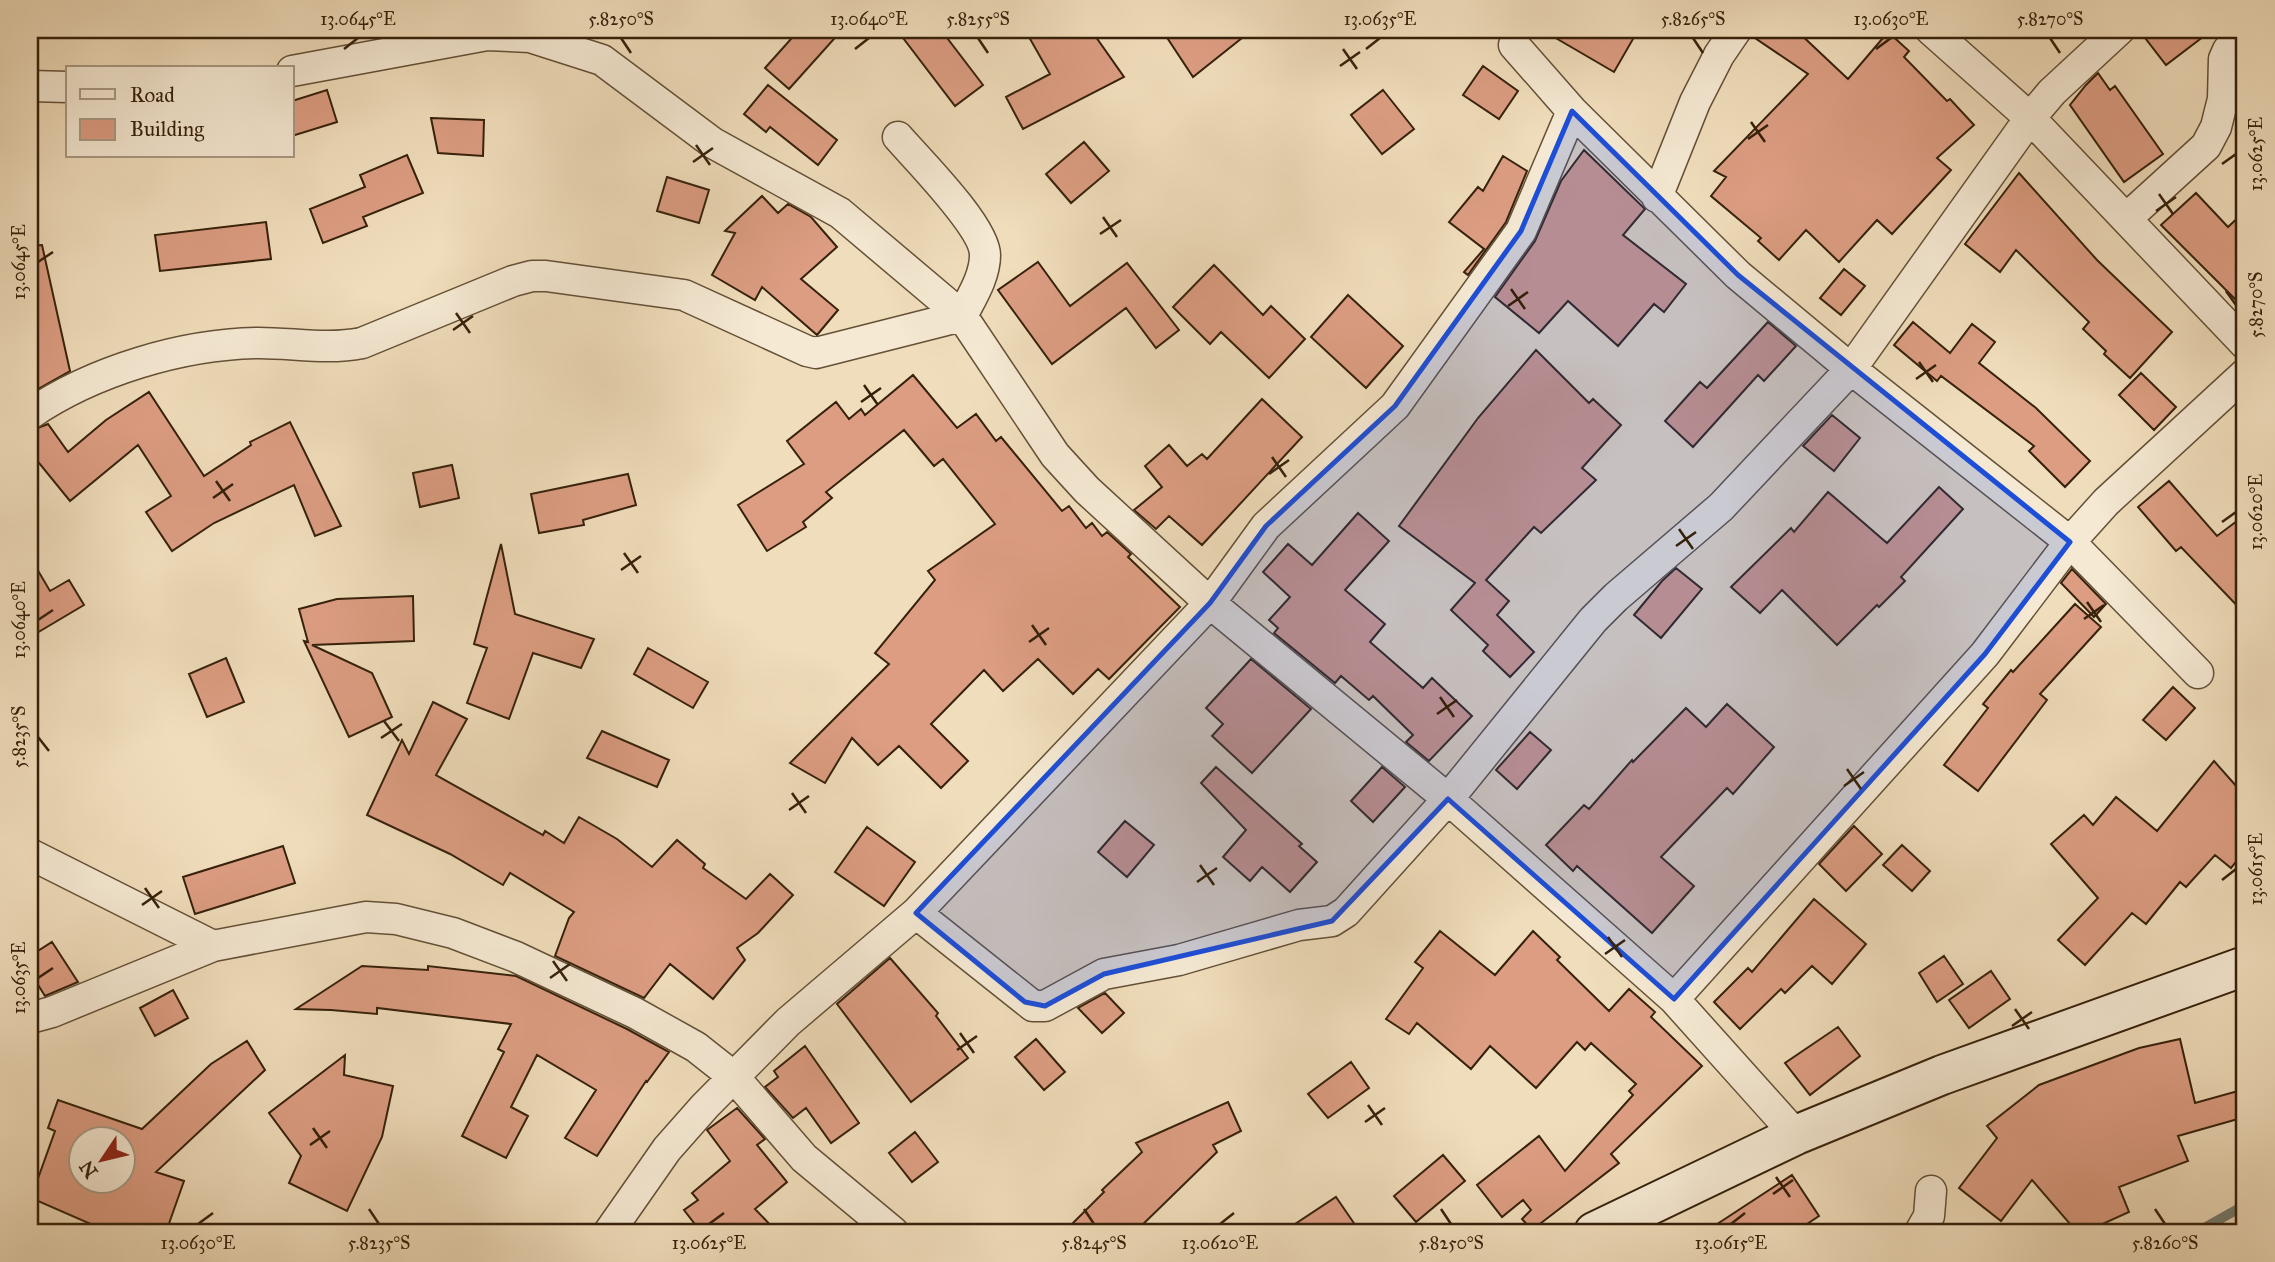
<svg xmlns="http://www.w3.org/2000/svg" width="2275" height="1262" viewBox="0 0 2275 1262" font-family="'IM FELL Great Primer',serif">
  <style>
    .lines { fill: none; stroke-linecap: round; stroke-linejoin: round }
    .stream { stroke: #737d72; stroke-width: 10 }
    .building { fill: #dc9d82; stroke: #36210b; stroke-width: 2; fill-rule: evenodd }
    .street-casing { stroke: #645037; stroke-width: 33 }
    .secondary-casing { stroke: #36210b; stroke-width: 42 }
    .street { stroke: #f5e9d3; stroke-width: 30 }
    .secondary { stroke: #f5e9d3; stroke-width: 38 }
    .marked { fill: #1d4ed8; fill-opacity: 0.2; stroke: #1d4ed8; stroke-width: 5; stroke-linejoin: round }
    .ticks { fill: none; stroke: #36210b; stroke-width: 2.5 }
    .neatline { fill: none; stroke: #36210b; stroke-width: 2.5 }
    .ticks-label { font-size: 18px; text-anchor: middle; fill: #36210b }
  </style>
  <rect width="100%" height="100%" fill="#f0ddbb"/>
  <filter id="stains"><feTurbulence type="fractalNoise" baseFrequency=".00286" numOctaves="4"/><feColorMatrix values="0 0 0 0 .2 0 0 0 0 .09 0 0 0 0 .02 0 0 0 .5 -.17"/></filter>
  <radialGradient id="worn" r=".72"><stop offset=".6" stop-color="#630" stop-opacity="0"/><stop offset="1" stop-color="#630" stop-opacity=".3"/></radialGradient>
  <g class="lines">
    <path class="stream" d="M2197,1232L2245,1205"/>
  </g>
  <path class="building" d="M799,30H842L789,89L765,68Z
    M897,30H941L983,85L955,106Z
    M1025,30H1091L1124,77L1023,129L1006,97L1050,74Z
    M1162,30H1252L1193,77Z
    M1542,30H1617L1633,39L1614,72Z
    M1753,30H1796L1848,79L1888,32L1909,51L1904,57L1947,101L1950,99L1974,125L1937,158L1951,170L1892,234L1877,220L1839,262L1806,230L1779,260L1758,241L1761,238L1711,196L1726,177L1714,171L1808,74L1752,36Z
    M2139,30H2212L2166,65Z
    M1483,66L1518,91L1499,119L1463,95Z
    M2098,73L2110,90L2115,86L2163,154L2124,182L2070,105L2086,85Z
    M768,85L837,140L818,165L770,127L766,132L744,114Z
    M327,90L337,122L292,136V101Z
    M1383,90L1414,129L1382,154L1351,115Z
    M431,118L484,120L483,156L438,153Z
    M1084,142L1109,171L1071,203L1046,174Z
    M1584,150L1645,209L1623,235L1686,284L1664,312L1654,304L1618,346L1568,301L1539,333L1495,297L1535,241L1561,181Z
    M407,155L423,193L363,217L367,226L323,243L310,209L365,187L360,175Z
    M1503,156L1527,171L1506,222L1468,275L1464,272L1484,249L1449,222L1478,187L1483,191Z
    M2019,173L2097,260L2172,332L2130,378L2104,354L2106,351L2083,329L2089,322L2016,250L2000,272L1965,244Z
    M667,177L709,190L699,223L657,211Z
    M2196,193L2228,227L2245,211V309L2161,225Z
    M762,196L778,213L788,204L811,217L837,247L801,279L838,310L817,335L762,287L755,300L712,275L735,233L725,231Z
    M266,222L271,259L160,271L155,235Z
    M42,245L70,371L38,389L30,390V246Z
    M1038,262L1070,306L1127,263L1179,330L1156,348L1126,308L1052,364L998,290Z
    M1214,265L1263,315L1271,306L1305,339L1269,378L1221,332L1210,344L1173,307Z
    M1844,269L1865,286L1841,315L1820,298Z
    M1348,295L1403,346L1366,388L1311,337Z
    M1768,322L1796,346L1764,381L1758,375L1693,447L1665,421L1700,382L1707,388Z
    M1913,322L1950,353L1972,324L1995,342L1979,363L2036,408L2090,461L2065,487L2029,451L2034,446L1941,376L1937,381L1894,345Z
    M1536,350L1589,403L1593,399L1621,425L1582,468L1596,480L1541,533L1534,527L1486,580L1509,601L1497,615L1534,652L1510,677L1483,651L1488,645L1451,610L1475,583L1399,526L1478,418Z
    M2141,373L2176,407L2154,430L2119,395Z
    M913,375L957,428L976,414L996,441L1001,437L1062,511L1069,506L1086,528L1092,523L1102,536L1107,532L1131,554L1128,557L1180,607L1109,679L1098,669L1073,694L1038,659L1003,691L984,670L931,724L968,761L941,788L899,746L878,765L852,738L825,783L790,763L889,664L875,653L935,580L928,571L995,524L943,459L934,466L904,430L826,492L832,498L803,522L806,527L767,551L738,505L804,464L787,441L836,402L849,419L861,409L865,415Z
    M149,392L204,476L251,445L250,442L290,422L341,526L315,536L294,485L214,523L172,551L146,512L171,496L138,445L70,501L30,452V431L48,424L68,452L106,420Z
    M1262,399L1302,437L1202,545L1169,516L1156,529L1134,510L1162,487L1145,466L1169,445L1187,466L1202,454L1207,459Z
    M1832,415L1860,438L1834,471L1803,446Z
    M452,465L459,498L420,507L413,473Z
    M628,474L636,505L583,520L584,525L539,533L531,494Z
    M2169,481L2217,536L2245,515V614L2181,547L2176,551L2138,507Z
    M1939,487L1963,509L1901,577L1905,581L1879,607L1877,605L1837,645L1782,590L1760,613L1731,587L1791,528L1794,532L1828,492L1887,543Z
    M1358,513L1389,541L1345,590L1385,624L1370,642L1423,688L1432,678L1472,716L1429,761L1406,742L1413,735L1373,696L1369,700L1341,676L1335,683L1274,633L1278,628L1269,620L1290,597L1263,572L1288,544L1312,565Z
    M501,544L515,614L594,639L581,668L533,653L509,719L467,703L487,648L474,644Z
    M30,557L50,591L69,580L84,605L30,637Z
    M1676,568L1702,589L1661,638L1634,615L1662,581Z
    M2072,569L2106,604L2094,617L2061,583Z
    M413,596L414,641L312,645L372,673L392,717L349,737L304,641L308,642L299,609L337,599Z
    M2075,604L2101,627L2040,694L2047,700L1978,791L1944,765L1988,708L1983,704L2011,670L2013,672Z
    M648,648L708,682L693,708L634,674Z
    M226,658L244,702L207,717L189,674Z
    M1251,659L1311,709L1252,773L1212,736L1223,724L1206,708Z
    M2173,687L2195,708L2166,740L2143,720Z
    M433,702L467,719L436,775L543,835L545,831L564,843L579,817L617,839L652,867L677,840L705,864L703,868L746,899L770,874L793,895L758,933L737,948L745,960L713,999L670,964L644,998L555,956L569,918L574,912L510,873L503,885L450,854L367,815L402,740L409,754Z
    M1727,704L1774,747L1733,794L1727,788L1661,857L1694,886L1652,933L1577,866L1573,871L1546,845L1584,805L1589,809L1632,760L1633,762L1686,708L1706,727Z
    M602,731L669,760L657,787L587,758Z
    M1530,732L1551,750L1517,789L1496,770Z
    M2214,761L2245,796V850L2231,868L2215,855L2186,887L2180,882L2146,924L2132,913L2085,965L2058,940L2098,898L2051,844L2084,815L2093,825L2116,797L2157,831Z
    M1216,767L1302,844L1299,846L1317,862L1290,892L1262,867L1250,881L1223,857L1246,830L1201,783Z
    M1382,767L1405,787L1373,822L1351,801Z
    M1125,821L1154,845L1127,877L1098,852Z
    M1854,826L1882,854L1846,891L1819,864Z
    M867,827L915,862L884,906L835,872Z
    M1902,845L1930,871L1912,891L1883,865Z
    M283,846L295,883L195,914L183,877Z
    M1814,899L1866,944L1832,984L1812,966L1785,993L1781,989L1740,1029L1714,1002L1748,968L1752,972Z
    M1440,931L1495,975L1533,931L1560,957L1557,960L1609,1011L1629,989L1655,1012L1651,1017L1702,1066L1611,1154L1619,1163L1532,1230L1522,1219L1531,1210L1523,1200L1502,1217L1477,1185L1539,1136L1565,1171L1633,1095L1629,1091L1636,1084L1591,1043L1585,1050L1577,1042L1536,1088L1490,1046L1471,1069L1417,1023L1409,1034L1386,1019L1423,968L1415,962Z
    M52,942L78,982L45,996L30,972V956Z
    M1944,956L1963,984L1937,1002L1919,973Z
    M890,958L938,1013L936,1016L968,1058L911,1102L837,1004Z
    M362,966L428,970V966L516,976L627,1029L669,1052L647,1082L646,1081L597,1156L565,1138L596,1090L537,1055L511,1107L528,1116L506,1158L462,1136L504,1052L498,1049L511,1024L377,1008V1014L331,1010L296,1009Z
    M1991,971L2010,999L1969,1028L1949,1000Z
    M173,990L188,1018L155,1036L140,1008Z
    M1105,993L1124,1013L1102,1033L1078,1008Z
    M1838,1027L1860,1056L1810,1095L1785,1063Z
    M1036,1039L1065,1072L1044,1090L1015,1057Z
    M2180,1039L2195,1103L2245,1089V1117L2178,1136L2188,1161L2119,1187L2129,1212L2085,1232H2077L2032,1180L2001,1221L1959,1188L1997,1138L1987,1126L2039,1085L2139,1048Z
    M247,1041L265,1070L156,1172L184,1181L166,1232H109L31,1198L55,1131L48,1128L58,1100L142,1129L211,1064ZM80,1139H122V1181H80Z
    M805,1046L859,1123L831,1143L806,1108L793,1118L765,1087L778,1077L774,1071Z
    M345,1055L344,1075L393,1086L382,1137L347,1211L289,1183L301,1156L269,1113Z
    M1351,1062L1369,1088L1328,1118L1308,1094Z
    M1228,1102L1241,1131L1213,1145L1217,1152L1135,1232H1064L1104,1192L1102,1190L1142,1152L1136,1143Z
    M737,1108L765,1139L757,1145L787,1182L755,1209L777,1232H701L684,1210L698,1200L692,1193L730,1161L707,1130Z
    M915,1132L938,1162L912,1182L889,1153Z
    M1443,1155L1465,1181L1416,1222L1394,1196Z
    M1792,1175L1819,1216L1795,1232H1705Z
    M1336,1197L1360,1232H1283Z"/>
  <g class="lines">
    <defs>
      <path id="street" d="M1931,30L2030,118L2245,344
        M1514,45L1572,111L1738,275L1851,369L2070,542L2198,673
        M292,71L487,35L530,37L602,60L713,143L840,213L962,316L1055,455L1087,490L1210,603L1448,799L1674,999L1796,1135
        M30,86L68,87
        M1657,197L1695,102L1719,55L1736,30
        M2127,218L2206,146L2216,127L2223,99L2224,59L2228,50L2245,35
        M30,414C93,371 182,344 259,343C294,343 327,350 362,343L513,281L532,276H546L684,295L807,351L816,353L962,316C971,298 985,277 985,255C985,227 918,160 898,137
        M30,854L213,946
        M916,913L1033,1006H1045L1104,974L1179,960L1299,925L1332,921L1346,912L1448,799L1593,620L1616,597L1721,507L1851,369L2030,118L2052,92L2119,30
        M1674,999L1985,654L2070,542L2106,502L2245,374
        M30,1018L52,1012L213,946L366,917L396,919L453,933L516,957L635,1013L696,1047L734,1077L804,1158L893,1232
        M609,1232L667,1149L705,1106L788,1022L916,913L1210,603L1266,526L1395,406L1521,231L1572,111
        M1920,1232L1929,1216L1931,1191"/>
      <path id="secondary" d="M1594,1232L1796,1135L1942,1075L2245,966"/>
    </defs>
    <use href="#street" class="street-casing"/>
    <use href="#secondary" class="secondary-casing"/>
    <use href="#street" class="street"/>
    <use href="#secondary" class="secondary"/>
  </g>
  <path class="marked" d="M1572,111L1738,275L2070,542L1985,654L1674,999L1448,799L1332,921L1104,974L1045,1006L1025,1002L916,913L1210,603L1266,526L1395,406L1521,231Z"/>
  <path class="ticks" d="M621,38L631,53M978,38L988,53M1693,38L1703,53M2050,38L2060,53M344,49L358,38M855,49L869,38M1343,49L1357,69M1366,49L1380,38M1876,49L1891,38M1340,66L1360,52M1751,122L1765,142M1748,139L1768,125M696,145L710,165M693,162L713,148M2222,164L2236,154M2159,194L2173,214M2156,211L2176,197M1103,217L1117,237M1100,234L1121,220M38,262L53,252M1511,289L1525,309M2226,291L2236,305M1508,306L1528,292M456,313L470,333M453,330L473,316M1919,362L1933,382M1916,379L1936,365M864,385L878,405M861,402L881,388M1272,457L1286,477M1269,474L1289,460M216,481L230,501M213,498L233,484M2222,522L2236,512M1679,529L1693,549M1676,546L1696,532M624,553L638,573M621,570L641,556M2087,602L2101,622M2084,619L2104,605M38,620L53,610M1032,625L1046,645M1029,642L1049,628M1440,697L1454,717M1437,714L1457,700M384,721L399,741M38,737L49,751M381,738L402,724M1847,769L1861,789M1844,786L1864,772M792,793L806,813M789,810L809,796M1200,865L1214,885M2222,880L2236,869M1197,882L1217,868M145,888L159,908M142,905L162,891M1608,937L1622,957M1605,954L1625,940M553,961L567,981M38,978L53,968M550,978L570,964M2015,1009L2029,1029M2012,1026L2032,1012M960,1033L974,1053M957,1050L977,1036M1368,1105L1382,1125M1365,1122L1385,1108M313,1128L327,1148M310,1145L330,1131M1776,1177L1790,1197M1773,1194L1793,1180M369,1209L379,1224M1084,1209L1094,1224M1441,1209L1451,1224M2155,1209L2165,1224M198,1224L213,1213M709,1224L724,1213M1220,1224L1234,1213M1731,1224L1745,1213"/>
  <rect width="2275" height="1262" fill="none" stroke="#f0ddbb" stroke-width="77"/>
  <rect x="66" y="66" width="228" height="91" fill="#f5e9d3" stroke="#a99983" stroke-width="2"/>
  <rect x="80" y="89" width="35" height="10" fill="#f5e9d3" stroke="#a99983" stroke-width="2"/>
  <text x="130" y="102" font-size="21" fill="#36210b">Road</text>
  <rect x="80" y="119" width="35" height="21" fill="#dc9d82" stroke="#a99983" stroke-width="2"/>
  <text x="130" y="136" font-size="21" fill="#36210b">Building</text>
  <g transform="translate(102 1160) rotate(235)"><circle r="33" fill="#f5e9d3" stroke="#a99983" stroke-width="2"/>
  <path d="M0-5L12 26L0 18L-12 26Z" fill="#8f2418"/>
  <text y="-10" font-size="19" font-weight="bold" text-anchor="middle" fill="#36210b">N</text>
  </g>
  <rect x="38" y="38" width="2198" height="1186" class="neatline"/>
  <g class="ticks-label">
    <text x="358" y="25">13.0645°E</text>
    <text x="621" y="25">5.8250°S</text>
    <text x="869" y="25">13.0640°E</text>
    <text x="978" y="25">5.8255°S</text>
    <text x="1380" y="25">13.0635°E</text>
    <text x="1693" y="25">5.8265°S</text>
    <text x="1891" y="25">13.0630°E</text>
    <text x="2050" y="25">5.8270°S</text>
    <text transform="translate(2256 154) rotate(-90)" y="6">13.0625°E</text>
    <text transform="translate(19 262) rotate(-90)" y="6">13.0645°E</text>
    <text transform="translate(2256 305) rotate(-90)" y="6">5.8270°S</text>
    <text transform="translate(2256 512) rotate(-90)" y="6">13.0620°E</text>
    <text transform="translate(19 620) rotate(-90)" y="6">13.0640°E</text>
    <text transform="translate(19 737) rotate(-90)" y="6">5.8235°S</text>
    <text transform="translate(2256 869) rotate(-90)" y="6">13.0615°E</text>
    <text transform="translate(19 978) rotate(-90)" y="6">13.0635°E</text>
    <text x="198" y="1249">13.0630°E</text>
    <text x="379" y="1249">5.8235°S</text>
    <text x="709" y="1249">13.0625°E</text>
    <text x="1094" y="1249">5.8245°S</text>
    <text x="1220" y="1249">13.0620°E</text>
    <text x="1451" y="1249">5.8250°S</text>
    <text x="1731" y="1249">13.0615°E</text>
    <text x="2165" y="1249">5.8260°S</text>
  </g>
  <rect width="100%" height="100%" filter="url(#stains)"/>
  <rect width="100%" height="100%" fill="url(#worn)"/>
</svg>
